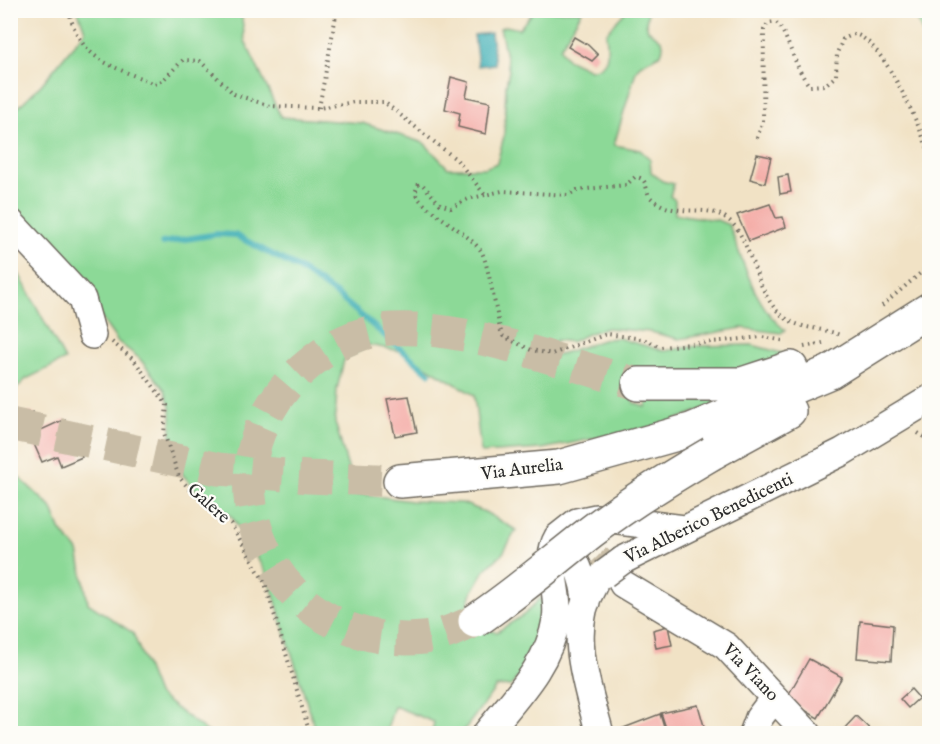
<svg xmlns="http://www.w3.org/2000/svg" width="940" height="744" viewBox="0 0 940 744" font-family="'IM FELL English',serif">
  <style>
    .green { fill: #8cd997; stroke: #5c8261; stroke-width: 1.5 }
    .water { fill: #3eafb5; stroke: #346d70; stroke-width: 1.5 }
    .lines { fill: none; stroke-linecap: round; stroke-linejoin: round }
    .stream { stroke: #3eafb5; stroke-width: 6 }
    .building { fill: #f4aea9 }
    .minor-tunnel { stroke: #c9bda6; stroke-width: 27; stroke-dasharray: 27 14; stroke-linecap: butt }
    .highway-tunnel { stroke: #c9bda6; stroke-width: 33; stroke-dasharray: 33 16; stroke-linecap: butt }
    .minor-casing { stroke: #706b61; stroke-width: 30 }
    .highway-casing { stroke: #706b61; stroke-width: 36 }
    .path { stroke: #706b61; stroke-width: 4; stroke-dasharray: 1.5 4.5; stroke-linecap: butt }
    .minor { stroke: #fff; stroke-width: 27 }
    .highway { stroke: #fff; stroke-width: 33 }
    .minor-bridge-casing { stroke: #706b61; stroke-width: 30; stroke-linecap: butt }
    .highway-bridge-casing { stroke: #706b61; stroke-width: 36; stroke-linecap: butt }
    .minor-bridge { stroke: #fff; stroke-width: 27 }
    .highway-bridge { stroke: #fff; stroke-width: 33 }
    .labels { text-anchor: middle; dominant-baseline: central; stroke-width: 4.5; stroke-linejoin: round; paint-order: stroke }
    .street-label { font-size: 18px; fill: #2b2b2b; stroke: #fdfcf7 }
  </style>
  <rect width="100%" height="100%" fill="#fdfcf7"/>
  <filter id="ink" filterUnits="userSpaceOnUse"><feTurbulence type="fractalNoise" baseFrequency=".0167" numOctaves="2"/><feDisplacementMap in="SourceGraphic" scale="12" xChannelSelector="R" yChannelSelector="G"/><feConvolveMatrix kernelMatrix="1 2 1 2 8 2 1 2 1" color-interpolation-filters="sRGB"/></filter>
  <filter id="wash" filterUnits="userSpaceOnUse"><feTurbulence type="fractalNoise" baseFrequency=".008" numOctaves="4" result="noise"/><feDisplacementMap in="SourceGraphic" scale="24" xChannelSelector="R" yChannelSelector="G"/><feGaussianBlur stdDeviation="1.35" result="paint"/><feColorMatrix in="noise" values="0 0 0 0 0 0 0 0 0 0 0 0 0 0 0 0 0 1.4 0 .05"/><feComposite in="paint" operator="in"/></filter>
  <g filter="url(#wash)">
    <rect width="100%" height="100%" fill="#f1e2c5"/>
    <path class="green" d="M78,11H241L245,41L281,117L362,123L424,143L448,168H485L497,163L504,136L506,85L509,71L500,28L506,26L519,29L534,11H582L560,48L567,59L590,70C613,66 607,49 606,33L626,11H648L646,23L648,30C659,38 667,39 661,54L640,65L636,71L614,145L640,150L650,159L651,172L662,181L674,184L670,196L675,200V214L717,220L729,225C743,260 754,306 785,330L781,333L742,328L679,339L651,332L607,328L590,333L571,342L556,340L551,357L606,339L618,338L664,351L697,346L752,345L800,358L628,391L634,403L646,407L649,397L678,401L737,397L661,425L542,449L481,453L474,395L400,351L369,345L344,360L337,389L335,422L355,493L411,501L462,503L485,512L516,530L503,553L485,570L472,592L465,615L485,630L497,632L525,614L540,598L547,605C545,632 528,665 511,686L496,687L462,733H432L434,722L394,706L386,733H316L268,576L232,517L200,494L182,474L171,443V410L165,390L139,358L117,341L48,241L16,213L12,200L10,115L41,85L85,31Z
      M913,11H929V48Z
      M11,259L65,360L26,379L11,394Z
      M10,469L51,507L61,531L78,551L88,603L133,633L157,694L209,733H11Z"/>
    <path class="water" d="M491,33L495,64L478,66L474,35Z"/>
    <g class="lines">
      <path class="stream" d="M162,243L217,234L235,235L298,268L337,295L429,373"/>
    </g>
    <g id="blocks">
      <path class="building" d="M574,37L588,45L598,55L592,61L568,47Z
        M451,77L469,82L466,97L490,102L486,134L458,127L460,113L445,109Z
        M757,154L771,157L765,183L750,179Z
        M788,175L791,192L780,194L778,177Z
        M770,204L776,218L783,217L786,227L749,241L737,215Z
        M409,396L417,432L395,436L387,399Z
        M33,412L36,425L18,429L15,416Z
        M65,419L82,457L61,466L57,456L42,462L30,435Z
        M860,621L893,625L891,661L857,658Z
        M668,626L672,645L656,648L653,630Z
        M809,659L842,677L818,718L786,699Z
        M911,689L919,698L908,708L900,699Z
        M698,705L706,733L668,734L661,713Z
        M660,714L666,734H622L621,729Z
        M856,716L875,734H839Z"/>
    </g>
  </g>
  <g filter="url(#ink)">
    <use href="#blocks" fill-opacity="0" stroke="#706b61" stroke-width="1.5"/>
    <g class="lines">
      <path class="minor-tunnel" d="M568,528L623,584"/>
      <path class="highway-tunnel" d="M10,424L218,469L308,477L400,481
        M475,621C459,628 442,636 424,638C272,653 188,473 303,369C327,347 359,330 392,329C471,325 562,364 639,384"/>
      <defs>
        <path id="minor" d="M10,222L82,299L92,335
          M558,537L577,522L596,518L684,529
          M623,560L842,452L930,399
          M623,584L726,646L808,734
          M593,586C566,630 588,688 600,734
          M486,734C514,699 549,665 556,620C561,592 543,562 558,537C574,554 585,579 586,602
          M753,734L759,718L774,698"/>
        <path id="highway" d="M639,384H742L791,368
          M712,453L789,411
          M400,481L559,467L691,430L830,372L930,309"/>
      </defs>
      <use href="#minor" class="minor-casing"/>
      <use href="#highway" class="highway-casing"/>
      <path class="path" d="M69,10C79,61 112,65 154,84L162,81L183,60L200,61L234,94L270,106L319,108L354,102H384L457,160L485,195L502,191L568,195L577,190L626,185L635,177C647,178 645,186 649,196C674,221 702,202 726,218C753,236 753,294 784,317C801,330 821,327 840,335
        M319,108L337,10
        M757,138L763,121L764,30L768,23L775,22C785,25 795,71 810,86L825,85L836,76L837,53L843,39L854,34C884,40 919,127 930,154
        M485,195L468,199L451,208L440,204L422,184L418,185L415,193C421,208 468,232 481,251C487,259 497,315 500,329L503,336L531,350L552,354L607,334L643,339L661,347L762,337L786,341
        M882,306L930,265
        M112,342L134,360L167,405L164,433L179,477L192,492L231,524L265,583L310,734
        M804,347L823,343
        M918,433L930,441"/>
      <use href="#minor" class="minor"/>
      <use href="#highway" class="highway"/>
      <defs>
        <path id="minor-bridge" d="M604,574L623,560"/>
        <path id="highway-bridge" d="M475,621C517,593 553,561 592,531C630,502 671,477 712,453"/>
      </defs>
      <use href="#minor-bridge" class="minor-bridge-casing"/>
      <use href="#highway-bridge" class="highway-bridge-casing"/>
      <use href="#minor-bridge" class="minor-bridge"/>
      <use href="#highway-bridge" class="highway-bridge"/>
    </g>
  </g>
  <g class="labels">
    <g class="street-label">
      <text transform="translate(522 470) rotate(-7)">Via Aurelia</text>
      <text transform="translate(208 504) rotate(42)">Galere</text>
      <text transform="translate(709 519) rotate(-26)">Via Alberico Benedicenti</text>
      <text transform="translate(750 673) rotate(46)">Via Viano</text>
    </g>
  </g>
  <rect width="940" height="744" fill="none" stroke="#fdfcf7" stroke-width="36"/>
</svg>
